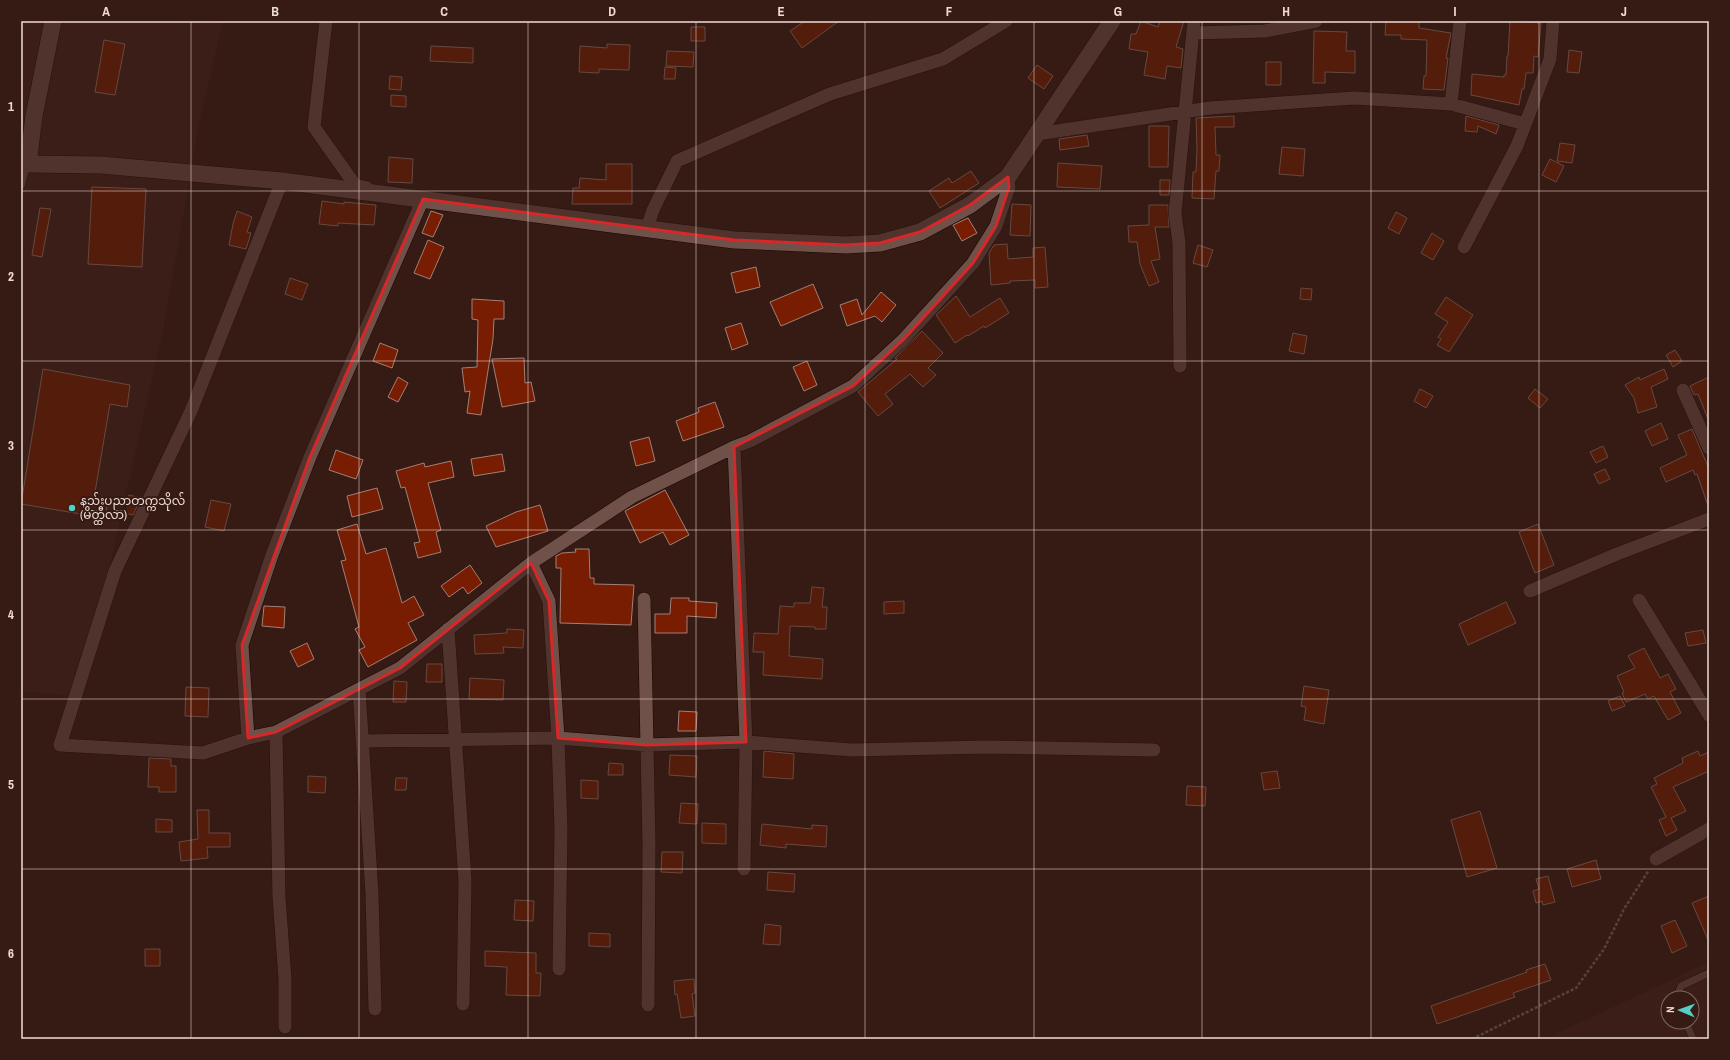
<svg xmlns="http://www.w3.org/2000/svg" width="1730" height="1060" viewBox="0 0 1730 1060" font-family="'Archivo Narrow','Noto Sans Myanmar',sans-serif">
  <style>
    .built { fill: #43231b; fill-rule: evenodd }
    .building { fill: #781d02; stroke: #a18077 }
    .lines { fill: none; stroke-linecap: round; stroke-linejoin: round }
    .service-casing { stroke: #1b0502; stroke-width: 8 }
    .minor-casing { stroke: #1b0502; stroke-width: 14 }
    .tertiary-casing { stroke: #1b0502; stroke-width: 18 }
    .path { stroke: #866f69; stroke-width: 2.5; stroke-dasharray: 3 2; stroke-linecap: butt }
    .service { stroke: #705149; stroke-width: 7 }
    .minor { stroke: #705149; stroke-width: 13 }
    .tertiary { stroke: #705149; stroke-width: 17 }
    .marked { fill: none; stroke: #d62828; stroke-width: 3; stroke-linejoin: round }
    .grid { fill: none; stroke: #eedbd6; stroke-width: 1; stroke-opacity: 0.55 }
    .poi-dot { fill: #56cec4; stroke: #351b14; stroke-width: 1.5 }
    .labels { text-anchor: middle; dominant-baseline: central; stroke-width: 4; stroke-linejoin: round; paint-order: stroke }
    .poi-label { font-size: 12px; fill: #eedbd6; stroke: #351b14; text-anchor: start }
    .neatline { fill: none; stroke: #eedbd6; stroke-width: 1.5 }
    .grid-label { font-size: 13px; text-anchor: middle; font-weight: bold; fill: #eedbd6 }
  </style>
  <rect width="100%" height="100%" fill="#351b14"/>
  <path class="built" d="M21,21H223L199,124L164,326L80,697L21,691Z
    M1709,962V1039H1545ZM1668,998H1692V1022H1668Z"/>
  <path class="building" d="M805,21H839L802,48L790,31Z
    M1141,21L1158,27L1160,21H1184L1176,47L1183,49L1181,68L1167,66L1165,79L1144,75L1148,52L1129,49L1131,34H1136Z
    M1386,21H1419V28L1451,33L1446,58H1448L1444,90L1423,89L1424,76H1426L1427,40L1401,39V35H1385Z
    M1510,21L1541,23L1538,57L1534,56L1533,73H1526L1524,89H1522L1519,105L1471,95L1472,74L1504,77V75H1506L1507,56H1508Z
    M691,27H705V41H691Z
    M1314,31L1347,32L1346,51H1355V73L1325,72V83H1313Z
    M104,40L125,44L115,95L95,92Z
    M607,44L630,45L629,70L599,69V73L579,72L580,46L607,48Z
    M431,46L473,48V63L430,61Z
    M1569,50L1582,52L1579,73L1567,72Z
    M667,51L694,52L693,67L666,66Z
    M1266,62H1281V85H1266Z
    M1037,65L1053,76L1044,89L1028,78Z
    M665,67L676,68L675,79H664Z
    M390,76L402,77L401,90L389,89Z
    M391,95L406,96V107L391,106Z
    M1234,116V127H1215L1216,155H1220L1219,171H1216L1214,199L1192,198L1193,172H1196L1197,148L1196,118Z
    M1466,116L1499,125L1496,134L1478,126L1477,132L1465,131Z
    M1149,126H1169L1168,167H1149Z
    M1087,135L1089,146L1060,150L1059,139Z
    M1560,143L1575,145L1572,163L1557,161Z
    M1282,147L1305,149L1303,176L1279,174Z
    M389,157L413,159L412,183L388,182Z
    M1550,159L1564,166L1556,182L1542,175Z
    M1058,163L1102,166L1100,189L1057,187Z
    M606,164H632V204H572L573,188H579L580,178L606,180Z
    M971,171L979,183L940,208L929,191L949,178L952,183Z
    M1160,180H1170L1169,195H1160Z
    M92,187L146,189L142,267L88,264Z
    M322,201L344,204V202L376,205L374,225L338,223V226L319,224Z
    M1012,204L1031,205L1030,236L1010,235Z
    M1149,205H1168L1169,227H1155L1160,259L1151,261L1159,282L1149,286L1140,264L1137,242H1129L1128,226L1149,225Z
    M40,208L51,209L42,257L32,255Z
    M237,211L252,217L247,232L251,233L246,249L229,245L233,224Z
    M431,211L443,215L433,237L422,233Z
    M1396,212L1407,218L1399,234L1388,228Z
    M968,218L977,233L962,241L953,225Z
    M1432,233L1444,241L1433,260L1421,253Z
    M428,240L444,247L430,279L414,273Z
    M1007,244L1008,259L1033,257V248L1045,247L1048,287L1035,288V280L1010,281V283L991,285L989,253L994,245Z
    M1198,245L1213,250L1207,267L1193,263Z
    M756,267L760,287L736,293L731,273Z
    M290,278L308,284L302,300L285,294Z
    M813,284L823,308L781,326L770,302Z
    M1301,288L1312,289L1311,300L1300,299Z
    M881,292L896,305L882,322L875,316L847,326L840,305L857,299L862,315Z
    M956,296L970,317L1000,298L1009,313L985,328L984,326L968,336L967,335L955,343L936,315Z
    M1446,297L1473,315L1449,352L1437,345L1441,339L1438,337L1448,322L1435,314Z
    M472,299L504,301V319H494L493,339L481,415L467,413L470,391L465,392L462,368L477,367L478,320L472,319Z
    M741,323L748,344L732,350L725,328Z
    M922,331L943,353L928,368L936,375L923,387L910,374L885,394L893,404L878,416L858,392L897,359L895,358Z
    M1293,333L1307,336L1304,354L1289,351Z
    M380,343L398,350L392,368L373,361Z
    M1675,350L1682,361L1673,367L1666,355Z
    M524,358L525,383L531,382L535,401L502,407L492,359Z
    M807,361L817,385L804,391L793,367Z
    M43,369L130,385L127,407L110,404L94,498L108,500L105,518L21,504Z
    M1664,369L1668,379L1651,387L1657,407L1638,413L1634,398L1625,385L1639,377L1640,380Z
    M398,377L408,383L398,402L388,397Z
    M1709,377V419H1708L1698,394L1694,395L1690,386Z
    M1420,389L1433,396L1426,408L1414,401Z
    M1535,389L1548,399L1540,408L1528,398Z
    M715,402L724,427L683,441L676,421L699,412L698,408Z
    M1661,423L1668,439L1652,446L1645,431Z
    M1692,429L1709,469V503H1707L1697,474L1695,475L1693,470L1666,482L1660,468L1687,455L1678,435Z
    M649,437L655,461L636,466L630,442Z
    M1603,446L1608,457L1596,463L1590,452Z
    M336,450L363,460L356,479L329,470Z
    M502,454L505,471L474,476L471,459Z
    M451,461L454,477L428,483L441,530L436,532L441,552L418,558L414,543L420,542L405,487L401,488L396,471L424,463L425,467Z
    M1605,469L1610,479L1599,484L1594,474Z
    M377,488L383,509L352,517L347,496Z
    M665,490L689,535L670,545L663,532L640,543L625,511Z
    M129,495L141,498L133,515L125,513Z
    M211,500L231,504L224,531L205,527Z
    M540,505L548,531L496,547L486,526L516,512Z
    M357,524L366,554L386,548L402,603L414,596L424,615L408,623L417,640L368,667L359,650L365,647L355,629L359,627L341,561L346,560L337,530Z
    M1538,524L1554,565L1535,573L1519,532Z
    M575,549H589L590,578H594V584L634,585L631,625L560,623L561,568H556V556L562,553L576,552Z
    M470,565L482,583L468,594L463,587L449,597L441,586Z
    M812,587L824,588L822,607H827L826,629H815V627L790,626L789,656L823,659L822,679L763,675L764,652H753L754,633L778,634L780,606L794,607V603H810Z
    M671,598H689V601L717,603L716,618L687,616V633H655V614H670Z
    M904,601V613L884,614V602Z
    M1506,602L1516,623L1468,645L1459,624Z
    M264,606L285,607L284,628L262,626Z
    M507,629L524,630L523,648L503,647L504,653L475,654L474,635L507,633Z
    M1703,630L1706,643L1688,646L1685,633Z
    M307,643L314,659L298,667L290,651Z
    M1644,648L1660,678L1668,674L1676,689L1670,692L1681,713L1668,720L1654,696L1648,699L1645,694L1626,702L1622,693L1624,692L1617,676L1635,668L1628,656Z
    M427,664H442V682H426Z
    M470,678L504,680L503,700L469,699Z
    M394,681L407,682L406,702H393Z
    M1304,686L1329,690L1324,724L1304,720L1306,707L1301,706Z
    M186,687L209,688L208,717L185,716Z
    M1620,696L1625,706L1612,711L1608,701Z
    M679,711L697,712L696,731H678Z
    M764,751L794,754L793,779L763,777Z
    M1698,751L1700,756L1709,752V771L1673,787L1686,811L1671,818L1677,830L1666,836L1659,820L1666,817L1651,787L1657,784L1654,778L1683,763L1682,758Z
    M670,755L697,756L696,777L669,775Z
    M149,758L171,759V766H176V792H159V787H148Z
    M609,763L623,764V775H608Z
    M1277,771L1280,788L1264,790L1261,773Z
    M308,776L326,777L325,793L308,792Z
    M396,778H407L406,790H395Z
    M581,780L598,781V799L581,798Z
    M1187,786L1206,787L1205,806L1186,805Z
    M681,803L698,804L697,824L679,823Z
    M197,810H209V833H230V847H207L208,858L181,861L179,842L198,839Z
    M1480,811L1497,868L1467,877L1451,820Z
    M156,819L172,820V832H156Z
    M702,823L726,824V844L702,843Z
    M762,824L812,829V825L827,826L826,847L786,844V848L760,845Z
    M662,852H683L682,873L661,872Z
    M1596,860L1601,879L1572,887L1567,869Z
    M768,872L795,874L794,892L767,890Z
    M1548,876L1555,902L1543,905L1542,901L1536,903L1533,891L1539,889L1536,879Z
    M1709,896V942L1692,903Z
    M515,900L534,901L533,921L514,920Z
    M1675,920L1687,946L1672,953L1661,926Z
    M765,924L781,926L780,945L763,944Z
    M589,933L610,934V947L589,946Z
    M145,949H160V966H145Z
    M485,951L536,953V973H541L540,996L506,995L507,967L485,966Z
    M1545,964L1551,980L1513,993L1515,997L1437,1024L1431,1006L1527,972L1526,970Z
    M694,979L695,993L692,994L695,1016L681,1018L677,994L675,995L674,981Z"/>
  <g class="lines">
    <defs>
      <path id="service" d="M21,186L27,164
        M1676,998L1681,986L1709,973
        M1686,1022L1693,1039"/>
      <path id="minor" d="M326,21L314,127L355,185L367,188
        M1194,33L1265,31L1316,21
        M1451,104L1460,21
        M1037,134L1210,108L1354,98L1451,104L1525,124
        M282,181L191,411L115,571L60,745L203,753L248,738L276,732L400,668L531,563L632,497L734,447L750,441L853,386L903,340L973,263L996,226L1009,187L1008,177
        M647,228L653,210L677,161L830,94L943,59L1006,21
        M1464,247L1517,146L1550,59L1553,21
        M1180,366L1179,243L1175,213L1194,21
        M1683,390L1709,448
        M734,447L746,742L744,869
        M531,563L549,601L558,738L561,829L559,969
        M1530,591L1617,554L1709,519
        M644,599L649,844L648,1005
        M1639,600L1709,715
        M448,629L465,881L463,1004
        M359,689L372,894L375,1009
        M276,732L279,897L285,979V1027
        M248,738L242,645L272,555L310,457L423,199L416,197
        M363,741L558,738L647,745L746,742L852,750L986,747L1154,750
        M1656,859L1709,829"/>
      <path id="tertiary" d="M53,21L34,116L28,164L101,165L282,181L734,240L846,245L880,243L920,232L970,205L1008,177L1112,21"/>
    </defs>
    <use href="#service" class="service-casing"/>
    <use href="#minor" class="minor-casing"/>
    <use href="#tertiary" class="tertiary-casing"/>
    <path class="path" d="M1472,1039L1576,988L1604,949L1624,909L1649,870"/>
    <use href="#service" class="service"/>
    <use href="#minor" class="minor"/>
    <use href="#tertiary" class="tertiary"/>
  </g>
  <path d="M0 0H1730V1060H0ZM1008,177L1009,187L996,226L973,263L903,340L853,386L734,447L746,742L647,745L558,738L549,601L531,563L400,668L276,732L248,738L242,645L310,457L423,199L734,240L846,245L880,243L920,232L970,205Z" fill="#351b14" fill-opacity=".55" fill-rule="evenodd"/>
  <path class="marked" d="M1008,177L1009,187L996,226L973,263L903,340L853,386L734,447L746,742L647,745L558,738L549,601L531,563L400,668L276,732L248,738L242,645L310,457L423,199L734,240L846,245L880,243L920,232L970,205Z"/>
  <path class="grid" d="M191,21V1039M359,21V1039M528,21V1039M696,21V1039M865,21V1039M1034,21V1039M1202,21V1039M1371,21V1039M1539,21V1039M21,191H1709M21,361H1709M21,530H1709M21,699H1709M21,869H1709"/>
  <circle class="poi-dot" cx="72" cy="508" r="4"/>
  <g class="labels">
    <g class="poi-label">
      <text x="80" y="501">နည်းပညာတက္ကသိုလ်<tspan x="80" dy="14">(မိတ္ထီလာ)</tspan></text>
    </g>
  </g>
  <rect width="1730" height="1060" fill="none" stroke="#351b14" stroke-width="44"/>
  <g transform="translate(1680 1010) rotate(272)"><circle r="19" fill="#351b14" stroke="#7f6862"/>
  <path d="M0-3L7 15L0 10L-7 15Z" fill="#56cec4"/>
  <text y="-6" font-size="11" font-weight="bold" text-anchor="middle" fill="#eedbd6">N</text>
  </g>
  <rect x="22" y="22" width="1686" height="1016" class="neatline"/>
  <g class="grid-label">
    <text x="106" y="16">A</text>
    <text x="275" y="16">B</text>
    <text x="444" y="16">C</text>
    <text x="612" y="16">D</text>
    <text x="781" y="16">E</text>
    <text x="949" y="16">F</text>
    <text x="1118" y="16">G</text>
    <text x="1286" y="16">H</text>
    <text x="1455" y="16">I</text>
    <text x="1624" y="16">J</text>
    <text x="11" y="111">1</text>
    <text x="11" y="281">2</text>
    <text x="11" y="450">3</text>
    <text x="11" y="619">4</text>
    <text x="11" y="789">5</text>
    <text x="11" y="958">6</text>
  </g>
</svg>
